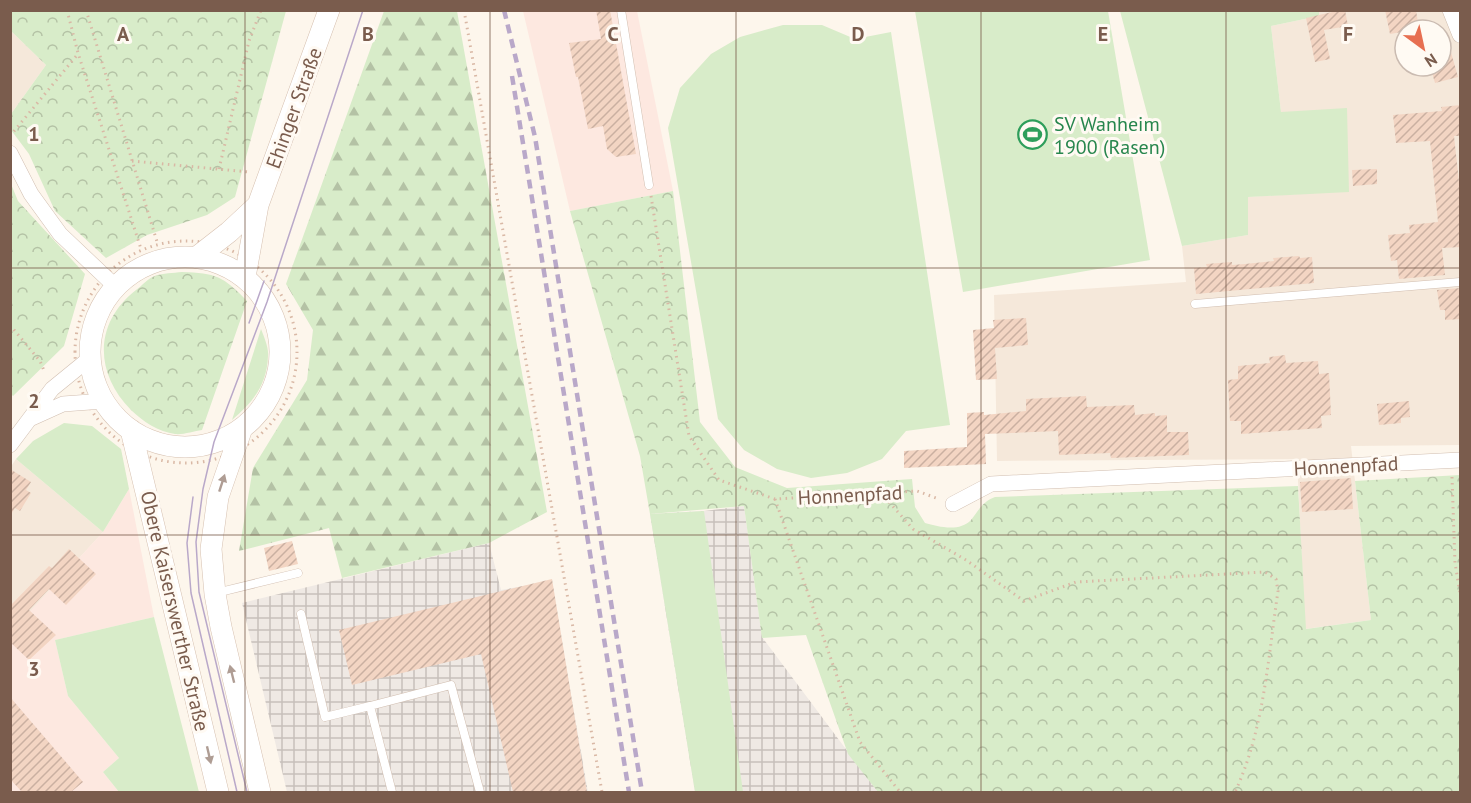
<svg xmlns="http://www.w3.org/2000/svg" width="1471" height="803" viewBox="0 0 1471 803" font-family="'PT Sans',sans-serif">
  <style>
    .residential { fill: #f5e8da; fill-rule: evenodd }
    .commercial { fill: #fde8e0 }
    .industrial { fill: url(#industrial-grid) }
    .grass { fill: #d8ecc9 }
    .forest { fill: url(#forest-firs) }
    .park { fill: url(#park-crowns) }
    .building { fill: url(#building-hatch) }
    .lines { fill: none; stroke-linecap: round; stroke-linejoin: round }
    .lane-casing { stroke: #d1beb0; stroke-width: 9 }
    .street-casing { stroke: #d1beb0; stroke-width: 16 }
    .secondary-casing { stroke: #d6c0b0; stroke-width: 22 }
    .path { stroke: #d9b8a5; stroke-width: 3; stroke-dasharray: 1.5 4.5; stroke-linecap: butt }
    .lane { stroke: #fff; stroke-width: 8 }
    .street { stroke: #fff; stroke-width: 15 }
    .secondary { stroke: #fff; stroke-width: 21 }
    .tram { stroke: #b9a8c9; stroke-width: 1.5 }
    .rail { stroke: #b9a8c9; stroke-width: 4.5; stroke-dasharray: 9 6; stroke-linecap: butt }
    .oneway { fill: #af9d94 }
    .grid { fill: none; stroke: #7a5c4d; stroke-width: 1.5; stroke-opacity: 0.55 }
    .labels { text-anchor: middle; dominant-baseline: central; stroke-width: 6; stroke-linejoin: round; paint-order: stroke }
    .street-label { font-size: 20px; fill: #7a5c4d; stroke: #fffaf3 }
    .leisure-label { font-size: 20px; fill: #27864d; stroke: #fffaf3; text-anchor: start }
    .grid-label { font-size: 20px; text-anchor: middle; font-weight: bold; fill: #7a5c4d; stroke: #fffaf3; stroke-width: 6; stroke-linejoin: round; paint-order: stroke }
  </style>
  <defs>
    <pattern id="industrial-grid" width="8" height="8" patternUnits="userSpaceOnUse" patternTransform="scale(1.5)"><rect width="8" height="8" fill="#efe9e4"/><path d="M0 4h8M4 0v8" fill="none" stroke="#c7c0bb"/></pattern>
    <pattern id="forest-firs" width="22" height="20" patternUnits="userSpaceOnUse" patternTransform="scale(1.5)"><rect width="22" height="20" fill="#d8ecc9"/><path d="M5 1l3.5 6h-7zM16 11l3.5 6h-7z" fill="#b4c2a5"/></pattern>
    <pattern id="park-crowns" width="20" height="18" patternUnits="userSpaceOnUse" patternTransform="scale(1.5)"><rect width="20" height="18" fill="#d8ecc9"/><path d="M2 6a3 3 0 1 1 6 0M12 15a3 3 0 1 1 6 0" fill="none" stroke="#b4c2a5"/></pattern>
    <pattern id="building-hatch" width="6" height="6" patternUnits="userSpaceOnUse" patternTransform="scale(1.5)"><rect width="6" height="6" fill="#f3d5c3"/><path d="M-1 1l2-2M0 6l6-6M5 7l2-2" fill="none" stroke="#cab0a1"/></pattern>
  </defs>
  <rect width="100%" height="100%" fill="#fdf6ec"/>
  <path class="residential" d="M1319,11H1460V445L1351,446L1371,620L1305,629L1297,459L997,461L994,295L1186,282L1182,246L1248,235L1247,197L1349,191L1281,112L1271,26L1319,16ZM1405,30H1441V66H1405Z
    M11,31L46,65L11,114Z
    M16,459L103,532L11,633L10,468Z"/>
  <path class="commercial" d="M523,11H637L673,191L570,211Z
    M129,489L154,617L55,640L68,696L119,758L103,772L119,792H11L10,633L103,532Z"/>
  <path class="industrial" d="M744,506L762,637L878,792H695L650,514L704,511Z
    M489,543L501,590L551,581L588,792H287L242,603Z"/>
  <path class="grass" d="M915,11H1108L1150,260L963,292Z
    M1120,11H1319V16L1271,26L1281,112L1347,108L1349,192L1248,197V235L1182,246Z
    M783,25H822L855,39L891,32L950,425L906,431L882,459L847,473L811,478L777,469L744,450L718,419L668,128L680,88L711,54L740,37Z
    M261,329C264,337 269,348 268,356C267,385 253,402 232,420Z
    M64,423L92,426L121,449L129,489L103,532L16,459L33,441Z
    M704,511L743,792H695L650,514Z
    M154,617L199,792H119L103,772L119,758L68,696L55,640Z"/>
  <path class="forest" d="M384,11H457L547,512L489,543L342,578L329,528L239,551L253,468L307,380L313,330L286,284Z"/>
  <path class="park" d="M11,10L286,11L235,197L207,215L147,235L106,258L55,211L29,154L11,130V114L46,65L11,31Z
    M11,184L18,201L85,274L64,346L13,396L10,393Z
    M673,191L700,422L735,467L787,488L912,479L915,507L925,523C939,527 960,532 971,520C979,510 982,502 995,497L1298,486L1306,629L1371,620L1355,481L1460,475V792H878L848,754L806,635L762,638L744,506L650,514L640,456L570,211Z
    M182,272C216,273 223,276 247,301L202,430C194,431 183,435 175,434C159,432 142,421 131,410C94,372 94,323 136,290C142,286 148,278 155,276C163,273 173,273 182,272Z"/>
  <path class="building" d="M596,10H610L636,154L616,157L607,149L603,126L588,129L578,77H576L569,43L601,39Z
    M1341,10H1345L1348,26L1324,30L1330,59L1315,62L1306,18Z
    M1385,10H1416L1419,29L1390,34Z
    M1441,31H1445L1458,77L1435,83L1430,66H1441Z
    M1461,105V136H1454L1461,200V247L1442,248L1445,275L1399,279L1397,260L1391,261L1388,235L1410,233L1409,225L1438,222L1430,141L1396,143L1393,115L1442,111L1441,107Z
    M1377,169V184L1353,186L1352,170Z
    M1299,256L1300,258L1312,257L1314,283L1196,294L1194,268L1207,267L1206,264L1232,262V265L1245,264L1274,261L1273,258Z
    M1461,288V319L1445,320V310H1440L1437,290Z
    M1026,318L1028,345L995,348L997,379L976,380L973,330L994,328L993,320Z
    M1285,355L1286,363L1318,361L1319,374L1329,373L1331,415L1321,416L1322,428L1241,434V421H1230L1228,380L1238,379V366L1270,363L1269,357Z
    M1086,396L1087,407L1134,405L1135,415L1155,413V416L1167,415V432H1188L1189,455L1111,458L1110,453L1059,455L1058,431L985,434L986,464L904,468V451L967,447V413L984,412V415L1026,411V399Z
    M1409,401L1410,417L1401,418V423L1379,425L1377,404Z
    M10,469L31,482L26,490L31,493L20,511L15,508L10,516Z
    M1351,478L1353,509L1302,512L1300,482Z
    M292,541L298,564L269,571L264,548Z
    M69,549L96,574L66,605L49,589L29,610L56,635L29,660L10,642V606L49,566L52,568Z
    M552,579L587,792H513L481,654L352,685L339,630Z
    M10,697L83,782L71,792H22L10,779Z"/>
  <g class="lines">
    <defs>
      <path id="lane" d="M621,10L649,185
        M1195,304L1460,282
        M216,593L298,573
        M301,614L325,717L370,706
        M392,792L370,706L451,685L480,792"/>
      <path id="street" d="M1450,10L1460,35
        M10,153L31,194L60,234L116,287
        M32,418L63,404L104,401
        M10,445L52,389L90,358
        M953,504L991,484L1460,460"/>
      <path id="secondary" d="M197,257L229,232L258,205
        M90 352a95 95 0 1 1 190 0a95 95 0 1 1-190 0Z
        M245,277L258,205L329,10
        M242,428L218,497L211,549L215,594L221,627L260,792
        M131,430L218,792"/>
    </defs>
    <use href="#lane" class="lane-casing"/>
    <use href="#street" class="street-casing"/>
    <use href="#secondary" class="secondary-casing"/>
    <path class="path" d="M67,10L78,53L141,249
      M86,10L158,245
      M464,10L602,792
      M10,136L78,54
      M132,161L249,172
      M219,169L249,41L261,10
      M651,196L689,436L719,480L775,499L917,491L939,499
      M75 352a111 111 0 1 1 222 0a111 111 0 1 1-222 0Z
      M10,325L40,361L45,373
      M1452,477L1455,563L1460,593
      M881,493L913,529L966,560L1024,601L1076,582L1265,572L1276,579L1278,591C1268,658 1264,730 1235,792
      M775,499L860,742L900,792"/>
    <use href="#lane" class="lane"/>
    <use href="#street" class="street"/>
    <use href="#secondary" class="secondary"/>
    <path class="tram" d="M249,323L264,281
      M193,497L187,543L191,593L237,792
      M247,792L199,592L196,542L203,489L214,442L267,302L363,10"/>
    <path class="rail" d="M504,10L535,137L642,792
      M512,76L629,792"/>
  </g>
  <defs><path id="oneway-solid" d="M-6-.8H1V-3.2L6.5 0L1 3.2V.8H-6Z" transform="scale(1.5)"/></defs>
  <g class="oneway">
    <use href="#oneway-solid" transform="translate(222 483) rotate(-72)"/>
    <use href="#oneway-solid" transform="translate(232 674) rotate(-104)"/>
    <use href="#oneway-solid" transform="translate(209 755) rotate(77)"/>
  </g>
  <path class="grid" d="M245,10V792M490,10V792M736,10V792M981,10V792M1226,10V792M10,268H1460M10,535H1460"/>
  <defs>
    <symbol id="stadium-ring" viewBox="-11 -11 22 22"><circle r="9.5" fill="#fffaf3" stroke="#2e9e5b" stroke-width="1.5"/><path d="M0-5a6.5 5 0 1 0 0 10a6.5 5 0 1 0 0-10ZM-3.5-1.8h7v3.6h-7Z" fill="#2e9e5b"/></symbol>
  </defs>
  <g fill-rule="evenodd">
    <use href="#stadium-ring" x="1016" y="118" width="33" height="33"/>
  </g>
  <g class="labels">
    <g class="street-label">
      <text transform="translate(294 108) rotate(-70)">Ehinger Straße</text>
      <text transform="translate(1346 466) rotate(-3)">Honnenpfad</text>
      <text transform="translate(850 495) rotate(-3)">Honnenpfad</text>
      <text transform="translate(175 611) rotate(77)">Obere Kaiserswerther Straße</text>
    </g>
    <g class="leisure-label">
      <text x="1054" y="124">SV Wanheim<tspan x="1054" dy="23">1900 (Rasen)</tspan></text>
    </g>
  </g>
  <g class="grid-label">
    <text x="123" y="41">A</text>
    <text x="368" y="41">B</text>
    <text x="613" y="41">C</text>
    <text x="858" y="41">D</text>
    <text x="1103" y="41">E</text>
    <text x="1348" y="41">F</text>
    <text x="34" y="141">1</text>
    <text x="34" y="408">2</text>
    <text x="34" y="676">3</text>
  </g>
  <rect width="1471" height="803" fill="none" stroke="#7a5c4d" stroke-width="24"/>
  <g transform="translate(1423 48) rotate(147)"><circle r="28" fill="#fffaf3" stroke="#cabbb1" stroke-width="1.5"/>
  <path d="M0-4.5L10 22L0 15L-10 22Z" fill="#e76f51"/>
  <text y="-9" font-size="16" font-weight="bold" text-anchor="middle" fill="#7a5c4d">N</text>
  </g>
</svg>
